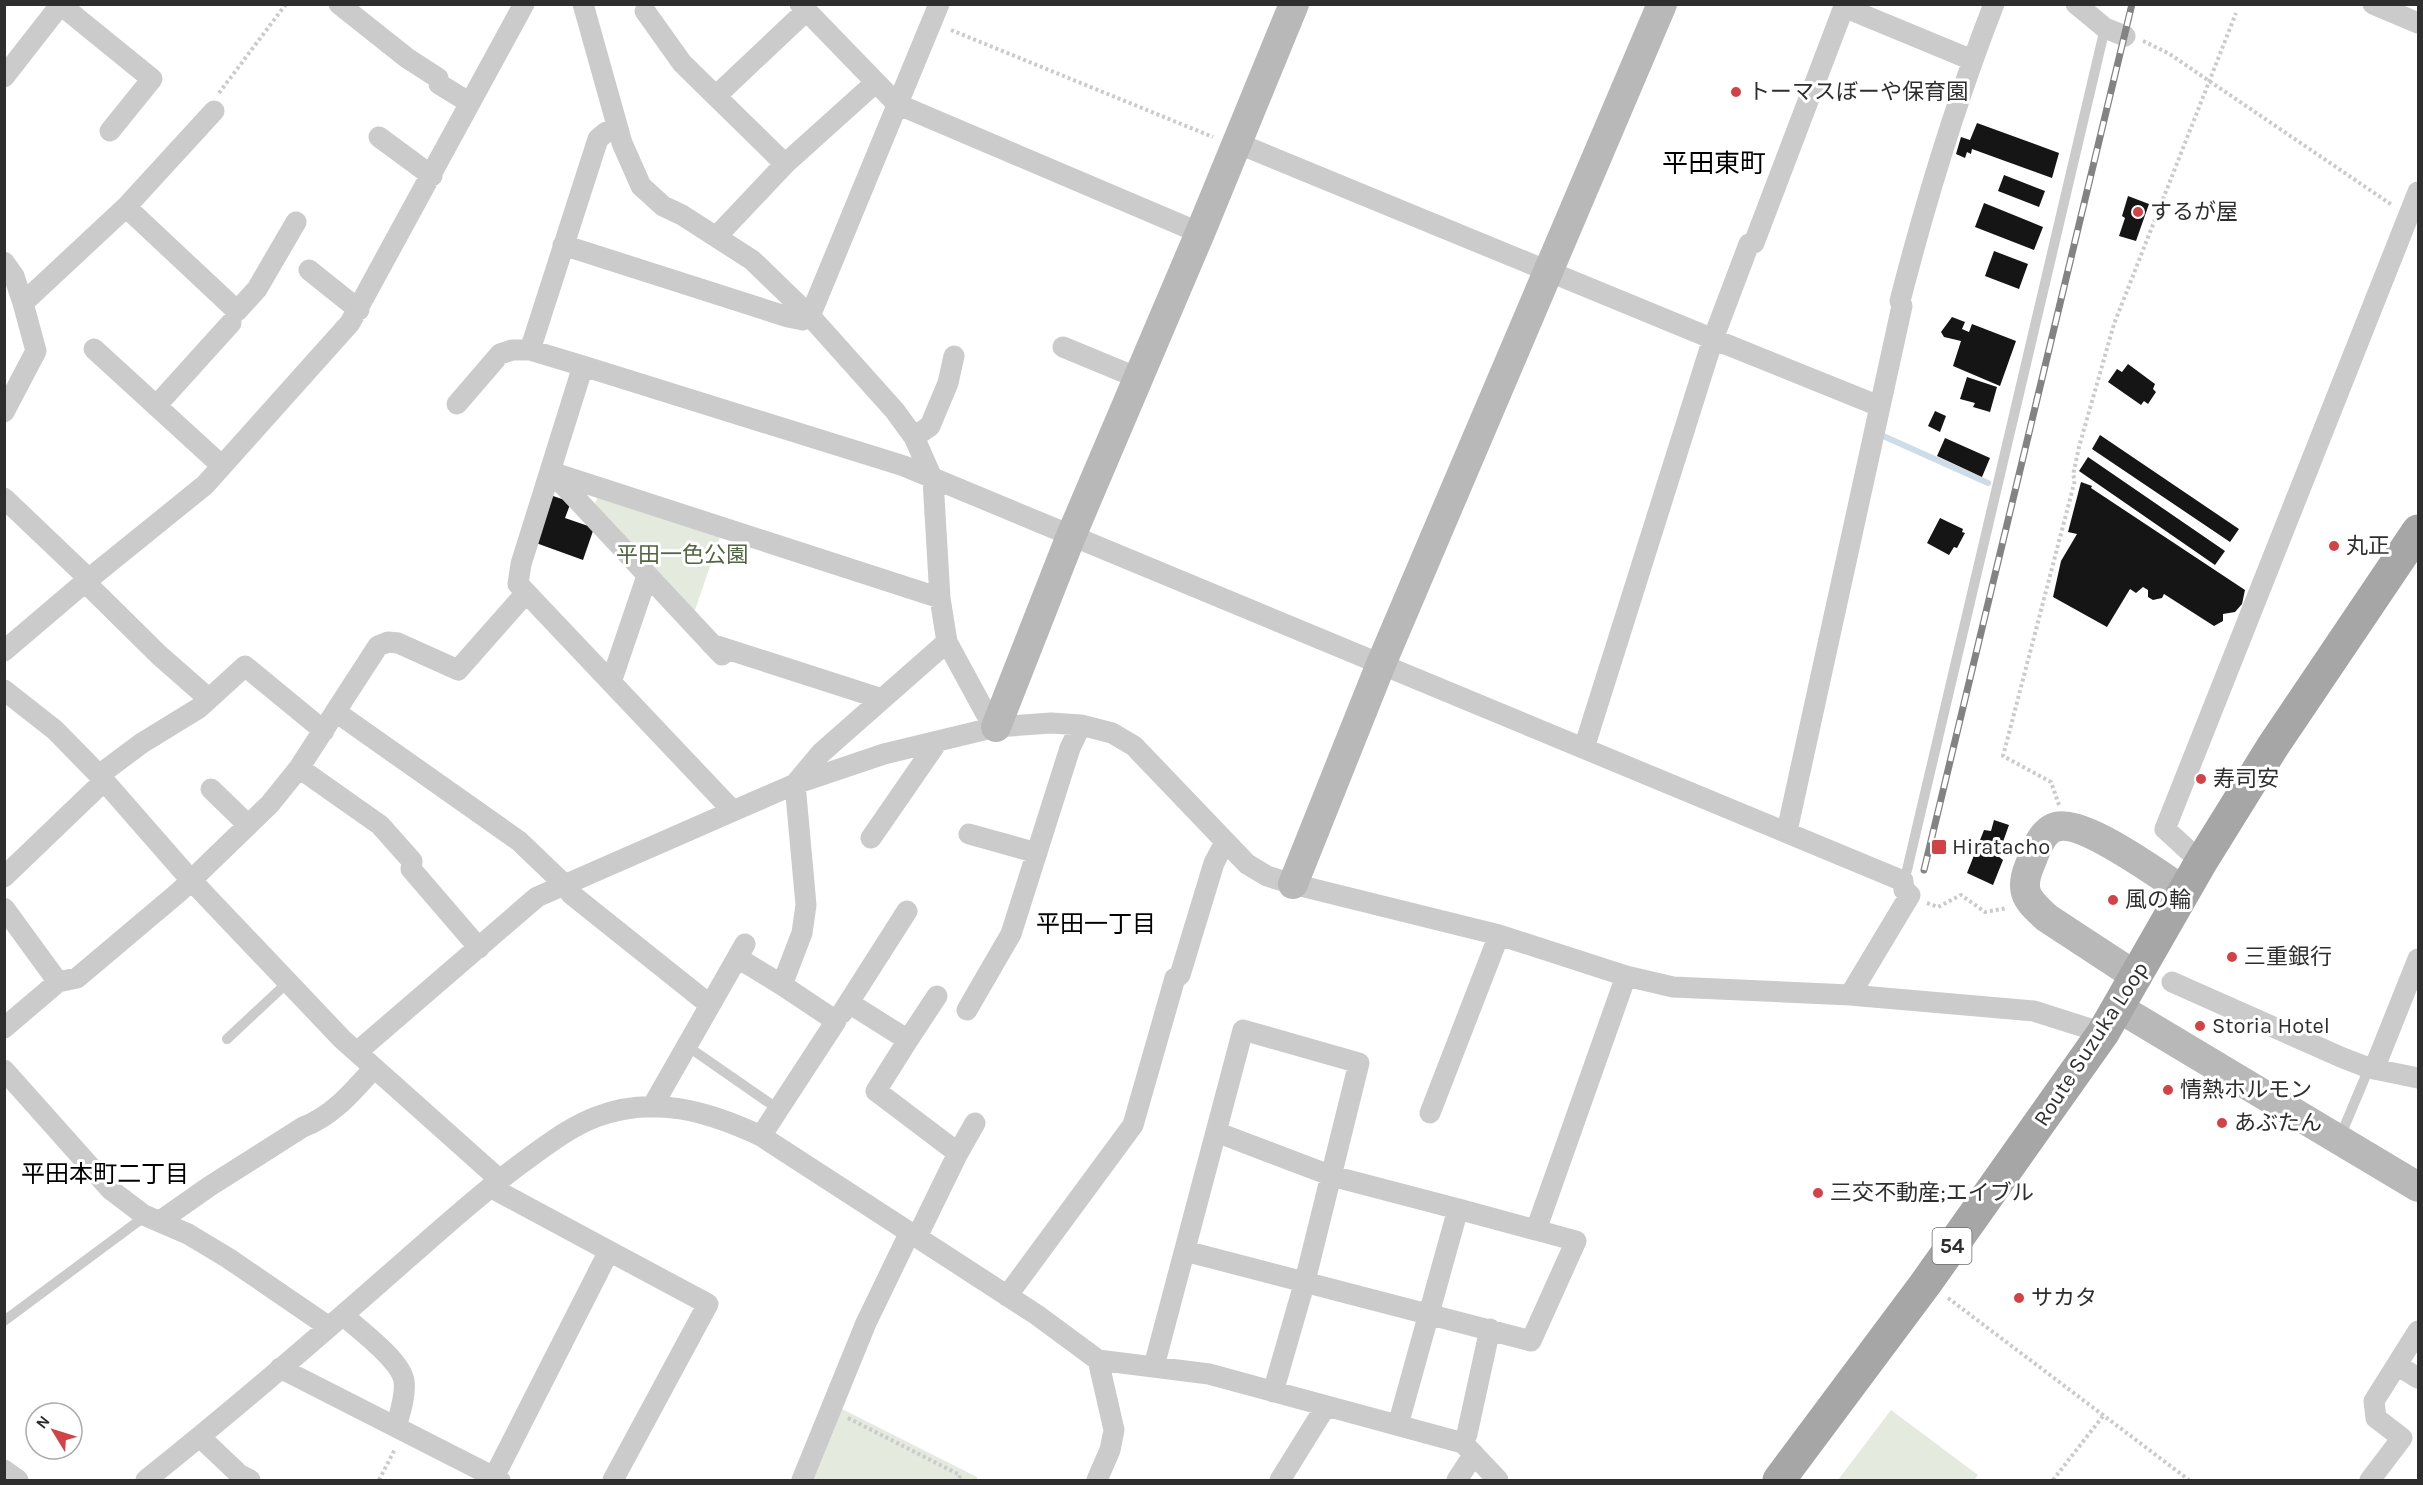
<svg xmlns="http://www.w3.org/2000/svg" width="2423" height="1485" viewBox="0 0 2423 1485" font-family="Karla,'Noto Sans JP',sans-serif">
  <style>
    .green { fill: #e4eade }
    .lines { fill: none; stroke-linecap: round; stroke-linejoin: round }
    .stream { stroke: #ccdce8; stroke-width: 6 }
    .building { fill: #151515 }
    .path { stroke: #cbcbcb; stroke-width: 4; stroke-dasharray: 3 3; stroke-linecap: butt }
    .lane { stroke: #cbcbcb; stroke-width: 10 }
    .street { stroke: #cbcbcb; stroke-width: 21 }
    .secondary { stroke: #b8b8b8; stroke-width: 30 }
    .primary { stroke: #a6a6a6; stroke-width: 33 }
    .rail-casing { stroke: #838383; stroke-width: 7 }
    .rail { stroke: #fff; stroke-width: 4.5; stroke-dasharray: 14; stroke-linecap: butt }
    .poi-dot { fill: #d24347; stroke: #fff; stroke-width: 2 }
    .labels { text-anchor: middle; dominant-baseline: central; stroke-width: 6; stroke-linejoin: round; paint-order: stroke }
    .shield { fill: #fff; stroke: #6d6d6d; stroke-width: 1.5 }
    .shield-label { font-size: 21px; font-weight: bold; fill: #2e2e2e }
    .poi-label { font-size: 22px; fill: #2e2e2e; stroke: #fff; text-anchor: start }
    .park-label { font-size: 22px; fill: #506540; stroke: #fff }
    .street-label { font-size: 22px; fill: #2e2e2e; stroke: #fff }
    .neighbourhood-label { font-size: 24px; fill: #000; stroke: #fff }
    .quarter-label { font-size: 26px; fill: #000; stroke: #fff }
  </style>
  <rect width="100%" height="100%" fill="#fff"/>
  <path class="green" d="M598,496L720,537L694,613L595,504Z
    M842,1409L977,1477V1480H810Z
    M1891,1410L1978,1475L1974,1480H1838Z"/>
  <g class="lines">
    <path class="stream" d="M1881,435L1988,483"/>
  </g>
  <path class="building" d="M1977,123L2059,153L2052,178L1972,149L1971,154L1967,152L1965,158L1956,154L1961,137L1970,140Z
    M2004,175L2045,191L2039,207L1998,191Z
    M2128,196L2149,204L2136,241L2119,236L2125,218L2122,216Z
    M1984,203L2043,227L2034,250L1975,227Z
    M1994,251L2028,264L2019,289L1985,276Z
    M1952,317L1965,322L1962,329L1969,332L1972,324L2016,341L2000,386L1953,366L1961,341L1944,337L1941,332Z
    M2128,364L2155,384L2153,389L2156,392L2148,404L2144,401L2141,405L2108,382L2117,369L2122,372Z
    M1967,377L1997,387L1990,412L1973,407L1975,403L1960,399Z
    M1935,411L1946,416L1940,432L1928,426Z
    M2100,435L2239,529L2230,542L2092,449Z
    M1945,438L1990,458L1982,477L1937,456Z
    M2088,457L2225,551L2215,565L2079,471Z
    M2081,482L2092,486L2091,488L2245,590L2242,604L2235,612L2223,614V621L2214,626L2164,594L2162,598L2153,600L2148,597V590L2143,587L2136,593L2130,589L2107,627L2053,597L2061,561L2077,534L2068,532Z
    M553,496L571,502L565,518L594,528L583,560L536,543Z
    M1940,518L1963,529L1962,532L1965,533L1957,548L1954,547L1949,555L1927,543Z
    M1994,820L2009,825L1998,856L2003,860L1993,885L1967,873L1984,830L1991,831Z"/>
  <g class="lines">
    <path class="path" d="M951,30L1213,137
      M2143,41L2168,53L2392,205
      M219,93L286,4
      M2059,805L2051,782L2003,756L2075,480L2073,475L2079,447L2114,324L2236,13
      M1927,903L1938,907L1961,895L1985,912L2007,908
      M1948,1298L2189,1480
      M848,1418L960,1475L959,1480
      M379,1480L395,1449
      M2053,1480L2103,1416"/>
    <path class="lane" d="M1903,881L1907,870L2105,28
      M227,1039L287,983
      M687,1046L778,1109
      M2340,1137L2369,1068
      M4,1321L140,1220L144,1215"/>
    <path class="street" d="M339,4L407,58L438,78L439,84L470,103
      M583,4L622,143L641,186L663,206L682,215L752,260L810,316L895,411L914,437L933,480L940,598L947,642L985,712L996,727
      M800,4L897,104L1200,233
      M2076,4L2105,28L2125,36
      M2373,4L2418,23
      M61,5L152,79L110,131
      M1844,7L1972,60
      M645,11L682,63L785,164
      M4,77L61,4
      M716,96L806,11
      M617,127L605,133L598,139L530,350L583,366L521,564L518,584L733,811
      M379,137L432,176
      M1237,143L1713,339L1879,406
      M126,207L237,311L257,289L296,222
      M717,236L785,164L875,83
      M563,245L788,317L803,320L810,316L939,4
      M4,262L14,276L23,303
      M309,270L359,310
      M1063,347L1138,378
      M94,349L222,466
      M583,366L904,466L1903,881L1904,890L1910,895L1850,995
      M457,404L500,354L512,350H530
      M156,406L231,323
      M4,412L36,351L23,303L126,207L214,111
      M914,437L930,426L948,383L954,356
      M551,472L940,598
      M554,475L722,655
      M4,498L89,579
      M85,582L159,655L208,698
      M711,644L882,699
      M4,651L85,582L205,485L350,323L524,4
      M611,682L647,576
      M4,690L55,730L99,775L190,879L342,1039L500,1180
      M336,712L519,841L566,886L571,894L710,1005
      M1584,748L1713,339L1749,244L1754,243L1845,4
      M299,768L380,825L412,861L411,869L479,948
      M99,775L142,743L199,708L245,666L324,731
      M211,789L248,825
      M1787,831L1902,306L1900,301C1926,200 1956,101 1994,4
      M969,834L1037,853
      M871,838L938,741
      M2201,862L2165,829L2418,192
      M4,877L104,781
      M4,908L58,982
      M738,958L782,985
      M2172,982L2343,1058L2369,1068L2418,1078
      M849,1003L908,1040L876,1091L958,1153L917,1237
      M967,1010L1011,934L1070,748L1081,725
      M842,1013L907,911
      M4,1028L58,982L77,978L179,892L270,804L299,768L378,646L388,642L398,643L458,670L526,593
      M908,1040L937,996
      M357,1052L537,897L795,784L884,754L996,727L1051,723L1081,725L1112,733L1134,746L1247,864L1267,876L1293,884L1499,935L1626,976L1673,987L1850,995L2034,1011L2103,1033
      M2374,1069L2418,959
      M4,1070L111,1190L144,1215L188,1234L228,1258L329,1327
      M652,1107L745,944
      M1430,1113L1499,935
      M1216,1132L1332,1176L1458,1209
      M761,1136L836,1021L782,985L802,933L806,905L795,784L821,753L947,642
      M958,1153L975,1123
      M490,1187L609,1251
      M160,1221L210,1186L303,1127C333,1116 353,1091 374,1068
      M1185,1251L1531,1341L1576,1241L1536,1230
      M1007,1296L1133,1125L1175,978L1180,975L1214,863L1225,842
      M343,1315C358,1329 401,1360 404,1381C406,1395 400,1413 396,1427
      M2397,1365L2418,1378
      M1154,1366L1243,1030L1359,1063L1305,1281L1273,1392
      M280,1368L500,1480
      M1398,1425L1458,1209L1536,1230L1626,976
      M200,1437L240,1475L250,1480
      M1463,1443L1467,1434L1490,1329
      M4,1470L18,1480
      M494,1477L609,1251L708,1304L613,1480
      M146,1480C235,1409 322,1334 408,1258C448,1223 487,1188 530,1157C551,1142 572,1126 596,1117C653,1095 708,1111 761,1136L1037,1315L1098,1360L1209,1374L1463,1443L1498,1480
      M802,1480L866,1323L910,1232
      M1097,1480L1110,1450L1114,1430L1098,1360
      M1280,1480L1326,1406
      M1457,1480L1474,1454
      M2370,1480L2402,1438L2376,1418L2374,1401L2418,1331"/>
    <path class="secondary" d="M996,727L1071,536L1200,233L1294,4
      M1293,884L1381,664L1662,4
      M2137,977L2047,918C2028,901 2019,892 2029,867C2034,855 2040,834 2053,828C2079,815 2160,876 2184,891
      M2119,1008L2418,1187"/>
    <path class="primary" d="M1779,1480L1926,1283L2103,1033L2201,862L2273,746L2418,531"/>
    <defs>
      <path id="rail" d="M1924,870L2132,4"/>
    </defs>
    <use href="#rail" class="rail-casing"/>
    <use href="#rail" class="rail"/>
  </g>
  <g class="poi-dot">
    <circle cx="1736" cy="92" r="6"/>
    <circle cx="2138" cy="212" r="6"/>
    <circle cx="2334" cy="546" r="6"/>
    <circle cx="2201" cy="779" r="6"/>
    <rect x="1931" y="839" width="16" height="16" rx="3"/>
    <circle cx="2113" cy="900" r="6"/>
    <circle cx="2232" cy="957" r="6"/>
    <circle cx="2200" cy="1026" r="6"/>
    <circle cx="2168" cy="1090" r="6"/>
    <circle cx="2222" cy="1123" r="6"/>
    <circle cx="1818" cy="1193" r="6"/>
    <circle cx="2019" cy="1298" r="6"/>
  </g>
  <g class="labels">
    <rect class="shield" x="1932.5" y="1228" width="39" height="36" rx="4.5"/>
    <g class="shield-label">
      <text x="1952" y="1246">54</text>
    </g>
    <g class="poi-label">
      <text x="1748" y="92">トーマスぼーや保育園</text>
      <text x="2150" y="212">するが屋</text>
      <text x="2346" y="546">丸正</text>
      <text x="2213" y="779">寿司安</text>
      <text x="1952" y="847">Hiratacho</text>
      <text x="2125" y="900">風の輪</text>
      <text x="2244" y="957">三重銀行</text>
      <text x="2212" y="1026">Storia Hotel</text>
      <text x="2180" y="1090">情熱ホルモン</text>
      <text x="2234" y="1123">あぶたん</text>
      <text x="1830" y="1193">三交不動産;エイブル</text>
      <text x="2031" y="1298">サカタ</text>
    </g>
    <g class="park-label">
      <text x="682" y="555">平田一色公園</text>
    </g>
    <g class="street-label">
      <text transform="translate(2091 1044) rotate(-57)">Route Suzuka Loop</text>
    </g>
    <g class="neighbourhood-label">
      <text x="1096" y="924">平田一丁目</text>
      <text x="105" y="1174">平田本町二丁目</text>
    </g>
    <g class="quarter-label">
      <text x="1714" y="163">平田東町</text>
    </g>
  </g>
  <rect width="2423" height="1485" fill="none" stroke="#2e2e2e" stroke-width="12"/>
  <g transform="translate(54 1431) rotate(308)"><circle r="28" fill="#ffffff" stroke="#ababab" stroke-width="1.5"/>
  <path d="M0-4.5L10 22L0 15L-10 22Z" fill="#d24347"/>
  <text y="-9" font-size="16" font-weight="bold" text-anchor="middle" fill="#2e2e2e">N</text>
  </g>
</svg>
